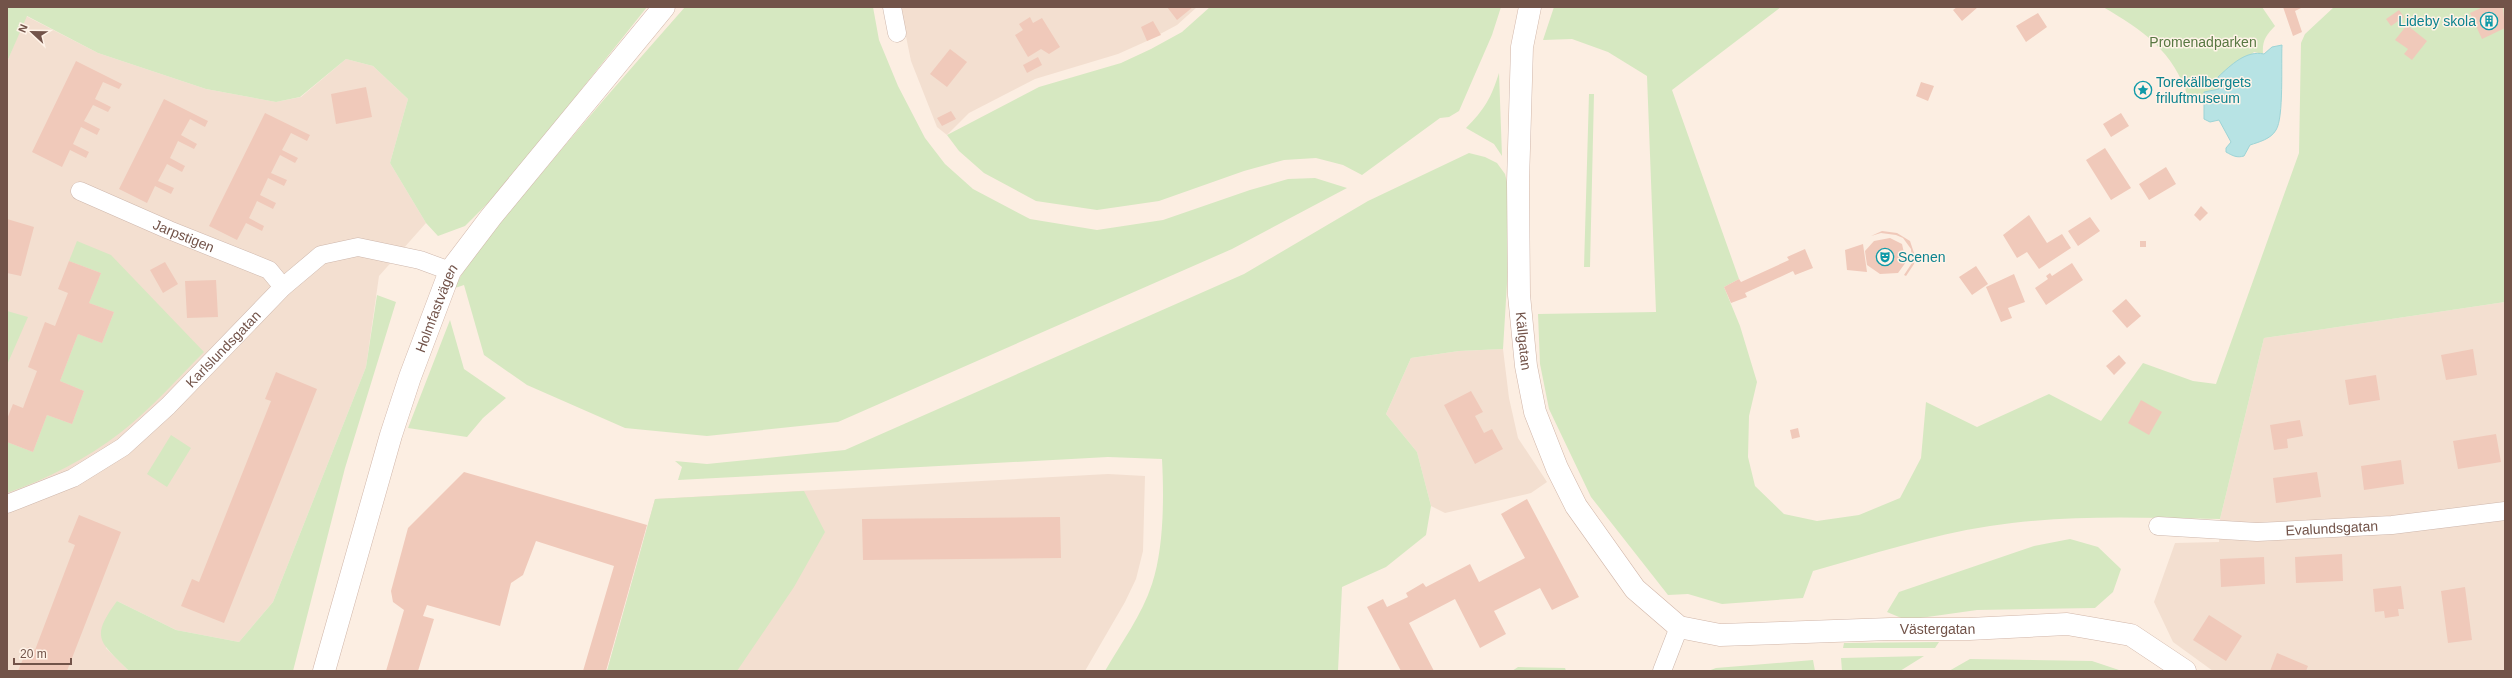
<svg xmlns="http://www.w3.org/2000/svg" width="2512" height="678" viewBox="0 0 2512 678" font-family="Arial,sans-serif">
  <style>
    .residential { fill: #f3dfd0 }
    .green { fill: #d6e8c1 }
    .water { fill: #b7e3e4; stroke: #9dd4d6 }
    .building { fill: #f0c9ba }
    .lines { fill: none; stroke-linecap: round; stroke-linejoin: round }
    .street-casing { stroke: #ceb7ac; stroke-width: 19 }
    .secondary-casing { stroke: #d1b6a9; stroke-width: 23 }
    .street { stroke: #fff; stroke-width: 18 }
    .secondary { stroke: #fff; stroke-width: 22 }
    .labels { text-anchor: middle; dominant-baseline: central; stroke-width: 3; stroke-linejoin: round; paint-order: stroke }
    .culture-label { font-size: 14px; fill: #0d838f; stroke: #fff3e8; text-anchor: start }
    .park-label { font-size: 14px; fill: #587842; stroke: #fff3e8 }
    .street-label { font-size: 14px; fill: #725349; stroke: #fff3e8 }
  </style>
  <rect width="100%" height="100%" fill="#fceee2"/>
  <path class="residential" d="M900,7H1197L1177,25L1147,41L1118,54L1035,79L969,113L947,135L937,127L911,61Z
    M26,16L98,53L206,89L276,102L301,97L346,59L373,66L408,99L390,163L426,223L379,276L366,367L273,602L239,642L176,630L117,601L106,648L129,671H7V62Z
    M2505,302V671H2213L2173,642L2154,602L2175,543L2219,542L2220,519L2264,338Z
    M1503,349L1509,398L1518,438L1547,482L1531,493L1445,513L1431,506L1417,452L1386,414L1411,358L1459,351Z
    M1108,474L1145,476L1143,551L1136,579L1125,602L1085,671H607L655,499Z"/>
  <path class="green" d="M7,7H647L502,189L465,226L438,236L426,223L390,163L408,99L373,66L346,59L300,97L276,102L206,89L98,53L27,16L7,62Z
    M685,7H873L879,40L898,86L925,138L945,164L973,189L1030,219L1097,230L1163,220L1250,190L1288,179L1315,178L1347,188L1232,249L838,422L707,436L625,428L527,385L484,355L464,285L455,288C468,257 503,219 525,193C577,130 631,68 685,7Z
    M1210,7H1501L1492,35L1459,111L1449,117L1440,118L1362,175L1343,165L1316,158L1284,160L1244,171L1159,201L1097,210L1036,201L984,173L959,151L947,135L1039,87L1121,63L1151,49L1182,32Z
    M1554,7H1781L1672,90L1739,279L1724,287L1740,326L1757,382L1749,416L1748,457L1755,486L1784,514L1817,521L1859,515L1900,498L1921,458L1926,402L1977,427L2049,394L2101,421L2143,363L2193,381L2216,384L2299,153L2301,43L2305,34L2334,7H2505V302L2264,338L2220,519C2144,518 2066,514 1990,526C1930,535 1871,555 1813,571L1803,598L1722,604L1688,594L1668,595L1591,497L1549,409L1540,364L1538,314L1656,312L1647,76L1608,52L1572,39L1543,40Z
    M2103,7H2262L2275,26C2266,35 2262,41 2263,54L2254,52L2220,83L2219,89L2204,92L2202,97H2188C2174,52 2143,30 2103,7Z
    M1499,73L1502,156L1494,144L1466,128C1485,109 1491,98 1499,73Z
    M1589,94H1594L1590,267H1584Z
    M1469,153L1485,157L1497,163L1505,174L1512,202L1503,349L1459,351L1411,358L1386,414L1417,452L1431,506L1426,535L1386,567L1342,587L1338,671H1105C1121,643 1142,615 1152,584C1164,548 1164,497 1162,459L1108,457L678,480L682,467L675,461L707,464L845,450L1244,274L1368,201Z
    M77,241L111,255L204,352C177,379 151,409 120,433C86,459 47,479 7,493V442L33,452L47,415L72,424L84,391L60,381L78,334L102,343L114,312L89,303L101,273L69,261Z
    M377,295L396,302L345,468L293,671H129C99,641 90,638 117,601L176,630L239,642L273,602L366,367Z
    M7,311L28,317L7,365Z
    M450,320L464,369L506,398L483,418L467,437L408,428Z
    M171,435L191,448L167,487L147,474Z
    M804,491L825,532L794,587L737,671H607L655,499Z
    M2070,539L2098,547L2121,569L2113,592L2095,608L1977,610L1906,620L1887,612L1899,592L2034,546Z
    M1939,642L1935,648H1843L1844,643Z
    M1924,656L1900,671H1842L1841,658Z
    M1970,659L2092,661L2122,671H1949Z
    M1813,660L1815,671H1708L1716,668Z
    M1518,667L1565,668L1566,671H1512Z"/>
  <path class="water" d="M2282,45C2281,62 2284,118 2276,130C2271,139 2259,142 2250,145L2244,156C2237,158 2233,156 2226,152V148L2231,142L2219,120L2210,122L2204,119V92L2219,89L2218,77C2231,65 2246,50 2264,54L2272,47Z"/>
  <path class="building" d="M1167,7H1193L1177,20Z
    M1957,7H1978L1962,21L1953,10Z
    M2283,7H2303L2295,11L2302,32L2293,36Z
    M2483,7H2503L2505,28L2482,39L2470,13Z
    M2399,10L2404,17L2391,26L2386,19Z
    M2038,13L2047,27L2026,42L2016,26Z
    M1030,17L1033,23L1042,18L1060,47L1049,54L1041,49L1028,57L1015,35L1023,30L1019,24Z
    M1153,21L1161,35L1147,41L1141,27Z
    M2407,25L2427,41L2412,60L2404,54L2408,49L2395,40Z
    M950,49L967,62L947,87L930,74Z
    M1038,57L1042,65L1027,73L1023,65Z
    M76,61L122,84L119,89L103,82L95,99L111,107L108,112L93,105L84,121L100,129L97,135L81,127L73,144L89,152L86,158L70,150L62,167L32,152Z
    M1921,82L1934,86L1928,101L1916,96Z
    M366,87L372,117L336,124L331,94Z
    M164,99L208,121L205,127L190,119L181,135L197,144L194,149L178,141L170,158L185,166L182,172L167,164L158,181L174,188L171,194L155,186L147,203L119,189Z
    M951,111L956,119L942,126L937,118Z
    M265,113L310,135L307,141L291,133L282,150L298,158L295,163L280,155L271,173L287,180L284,186L268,178L260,195L276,203L273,209L257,201L249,218L264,226L262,231L246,223L237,240L209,226Z
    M2121,113L2129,126L2111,137L2103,124Z
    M2105,148L2131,188L2111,200L2086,160Z
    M2166,167L2176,184L2149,200L2139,184Z
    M2201,206L2208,213L2200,221L2194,215Z
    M2029,215L2047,243L2062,234L2071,248L2039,269L2027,252L2017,258L2003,235Z
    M2090,217L2100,231L2078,246L2068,231Z
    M7,219L34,227L21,276L7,273Z
    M1882,231L1897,233L1910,241L1915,256L1914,264L1906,276L1904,275L1912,263L1911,249L1903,238L1896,235L1881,233L1871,236Z
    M1890,238L1902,244L1906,262L1898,273L1880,274L1867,265L1865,251L1874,241Z
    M2140,241H2146V247H2140Z
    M1863,244L1867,272L1847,270L1845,250Z
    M1805,249L1813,268L1795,275L1793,271L1745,293L1747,297L1731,303L1724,287L1739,279L1741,282L1789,260L1787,257Z
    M69,261L101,273L89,303L114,312L102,343L78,334L60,381L84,391L72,424L47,415L33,452L7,442V419L13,404L23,408L37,371L28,367L45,322L55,326L68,293L58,289Z
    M165,262L178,284L163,293L150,270Z
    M2072,263L2083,280L2046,305L2035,288L2048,279L2046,276L2050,273L2052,276Z
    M1976,266L1988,284L1972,295L1959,277Z
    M2014,274L2025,302L2008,308L2012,318L2001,322L1986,287Z
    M216,280L218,317L187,318L185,281Z
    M2126,299L2141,316L2127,328L2112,311Z
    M2473,349L2477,375L2446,380L2441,355Z
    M2119,355L2126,363L2114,375L2106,366Z
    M276,372L317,389L224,623L181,606L192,579L199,582L271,401L265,399Z
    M2376,375L2380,400L2349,405L2345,380Z
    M1471,391L1483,412L1475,416L1484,433L1492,429L1503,449L1475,464L1444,405Z
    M2141,400L2162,412L2149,435L2128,423Z
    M2300,420L2303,436L2287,439L2288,448L2274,450L2270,425Z
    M1798,428L1800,437L1792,439L1790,430Z
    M2496,434L2501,462L2458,469L2453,441Z
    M2401,460L2404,484L2364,490L2361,466Z
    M464,472L647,525L606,671H583L614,566L536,541L523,575L511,583L500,626L427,605L423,616L434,619L418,671H386L404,610L393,602L391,591L408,528Z
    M2317,472L2321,497L2276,503L2273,478Z
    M1527,499L1579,597L1552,610L1540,588L1494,611L1506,634L1480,648L1455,599L1409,623L1434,671H1401L1367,607L1383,599L1387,607L1408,597L1406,593L1423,583L1426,587L1470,564L1479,582L1525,558L1501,514Z
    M79,515L121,532L67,671H18L28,647L35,650L75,545L68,542Z
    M1060,517L1061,558L863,560L862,519Z
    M2342,554L2343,581L2296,583L2295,557Z
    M2264,557L2265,584L2221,587L2220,559Z
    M2401,586L2404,609H2398L2399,616L2385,618L2384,611L2375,612L2373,589Z
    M2465,587L2472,640L2448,643L2441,591Z
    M2209,615L2242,636L2226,661L2193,640Z
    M2277,653L2308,666L2306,671H2270Z"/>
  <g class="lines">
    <defs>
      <g id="street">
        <path d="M892,7L897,33"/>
        <path id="s1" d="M80,191L169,230L269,270L283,287"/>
        <path id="s2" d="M7,504L73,478L123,447L168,406L283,287L321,255L358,247L420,260L450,271"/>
        <path id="s3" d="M2158,526L2257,532L2392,525L2505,511"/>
        <path d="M1662,671L1679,627"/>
      </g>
      <g id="secondary">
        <path id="s4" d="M1530,7L1522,47L1518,182L1519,295L1526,366L1535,412L1557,468L1576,506L1635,589L1679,627L1720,635L1890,629H1969L2067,624L2131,635L2185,671"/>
        <path id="s5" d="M324,671L391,435L410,377L450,271L491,217L664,7"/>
      </g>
    </defs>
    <use href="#street" class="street-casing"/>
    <use href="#secondary" class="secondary-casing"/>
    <use href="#street" class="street"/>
    <use href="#secondary" class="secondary"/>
  </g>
  <defs>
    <symbol id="building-ring" viewBox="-11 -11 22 22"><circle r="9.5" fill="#fff3e8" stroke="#0f9aa8" stroke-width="1.5"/><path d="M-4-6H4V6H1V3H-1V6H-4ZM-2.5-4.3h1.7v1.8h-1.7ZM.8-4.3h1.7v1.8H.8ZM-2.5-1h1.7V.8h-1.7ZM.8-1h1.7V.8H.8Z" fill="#0f9aa8"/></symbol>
    <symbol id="sight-ring" viewBox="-11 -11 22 22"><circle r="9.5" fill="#fff3e8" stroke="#0f9aa8" stroke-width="1.5"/><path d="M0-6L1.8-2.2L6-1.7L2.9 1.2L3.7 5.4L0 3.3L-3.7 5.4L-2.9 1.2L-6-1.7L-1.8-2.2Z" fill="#0f9aa8"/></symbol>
    <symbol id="theatre-ring" viewBox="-11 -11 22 22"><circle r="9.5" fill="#fff3e8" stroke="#0f9aa8" stroke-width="1.5"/><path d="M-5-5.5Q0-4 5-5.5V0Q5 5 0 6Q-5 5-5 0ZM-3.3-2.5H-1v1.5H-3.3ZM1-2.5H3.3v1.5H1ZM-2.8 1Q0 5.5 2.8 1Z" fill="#0f9aa8"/></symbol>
  </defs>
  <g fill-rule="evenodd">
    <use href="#building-ring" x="2479" y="11" width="20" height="20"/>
    <use href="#sight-ring" x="2133" y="80" width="20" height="20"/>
    <use href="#theatre-ring" x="1875" y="247" width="20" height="20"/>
  </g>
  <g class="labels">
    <g class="culture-label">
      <text x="2476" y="21" text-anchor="end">Lideby skola</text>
      <text x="2156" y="82">Torekällbergets<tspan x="2156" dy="16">friluftmuseum</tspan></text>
      <text x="1898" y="257">Scenen</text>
    </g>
    <g class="park-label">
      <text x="2203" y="42">Promenadparken</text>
    </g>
    <g class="street-label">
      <text stroke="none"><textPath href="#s1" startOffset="113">Jarpstigen</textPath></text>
      <text stroke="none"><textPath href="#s5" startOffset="380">Holmfastvägen</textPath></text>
      <text stroke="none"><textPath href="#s4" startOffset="335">Källgatan</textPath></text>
      <text stroke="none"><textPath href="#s2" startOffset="270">Karlslundsgatan</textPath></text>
      <text stroke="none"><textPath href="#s3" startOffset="174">Evalundsgatan</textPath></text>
      <text stroke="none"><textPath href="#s4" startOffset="929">Västergatan</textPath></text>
    </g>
  </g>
  <rect width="2512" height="678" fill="none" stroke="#725349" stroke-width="16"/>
  <g transform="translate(32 32) rotate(292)" stroke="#fff3e8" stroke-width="3" paint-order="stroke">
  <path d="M0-3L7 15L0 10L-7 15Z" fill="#725349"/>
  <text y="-6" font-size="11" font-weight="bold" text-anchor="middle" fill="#725349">N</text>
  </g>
  <path d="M14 658v6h57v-6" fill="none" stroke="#725349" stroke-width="2"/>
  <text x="20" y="658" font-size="12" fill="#725349" stroke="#fff3e8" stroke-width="3" paint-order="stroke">20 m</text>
</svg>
